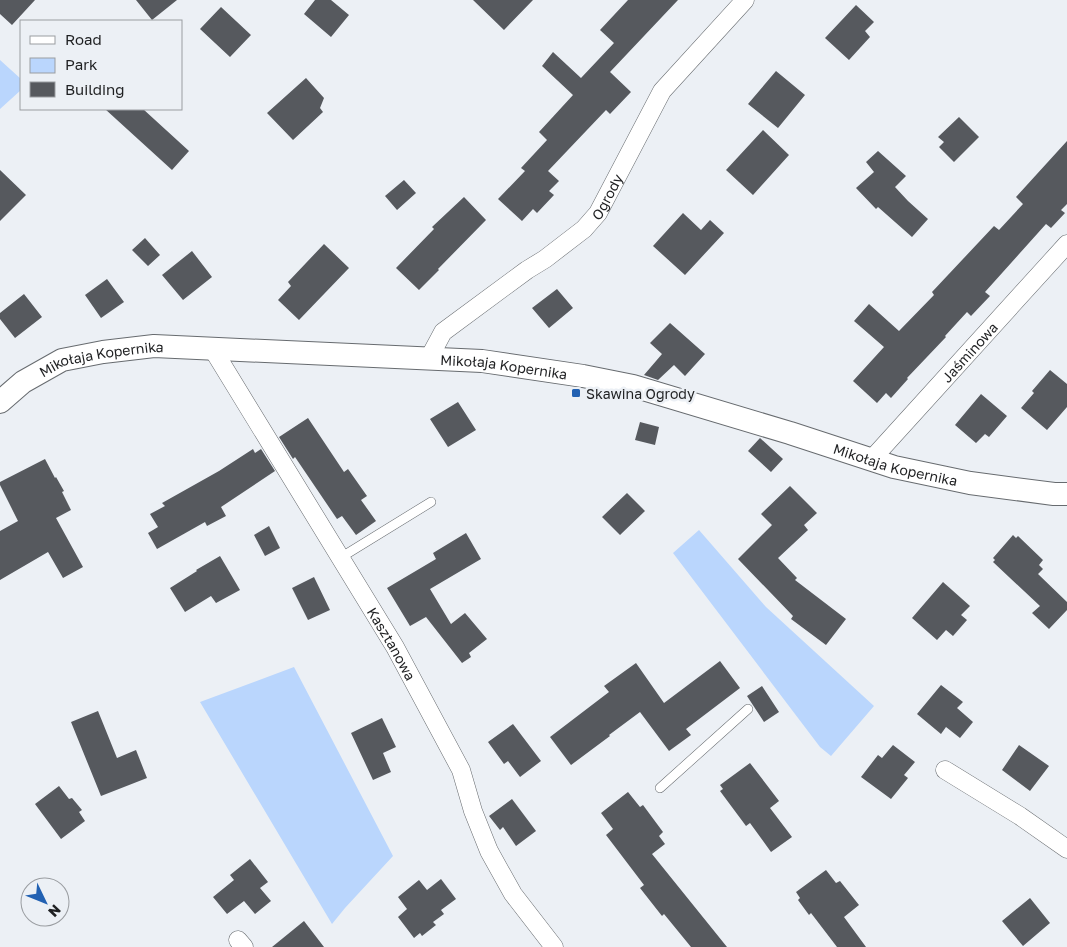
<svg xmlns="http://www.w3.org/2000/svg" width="1067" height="947" viewBox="0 0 1067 947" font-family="'Golos Text',sans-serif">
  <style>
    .green { fill: #bad6fd }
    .building { fill: #56595e }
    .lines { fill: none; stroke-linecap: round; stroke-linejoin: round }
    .service-casing { stroke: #676b6f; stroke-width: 10 }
    .minor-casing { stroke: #676b6f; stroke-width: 19 }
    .tertiary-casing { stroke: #676b6f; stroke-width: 24 }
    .service { stroke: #fff; stroke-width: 9 }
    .minor { stroke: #fff; stroke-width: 18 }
    .tertiary { stroke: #fff; stroke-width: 22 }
    .poi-dot { fill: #2261b2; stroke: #ecf0f5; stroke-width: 2 }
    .labels { text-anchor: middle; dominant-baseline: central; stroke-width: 5; stroke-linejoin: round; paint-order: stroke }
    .street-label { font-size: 14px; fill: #1f2022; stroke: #ecf0f5 }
    .poi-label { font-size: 14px; fill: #1f2022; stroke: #ecf0f5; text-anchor: start }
  </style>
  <rect width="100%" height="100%" fill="#ecf0f5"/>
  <path class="green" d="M0,60L21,79V90L0,109Z
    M699,530L766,607L874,706L831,756L820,747L673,553Z
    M294,667L393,856L345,908L332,924L200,702Z"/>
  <path class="building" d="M0,0H35L12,25L0,14Z
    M136,0H177L152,20Z
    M315,0H331L349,15L331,37L304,14Z
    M473,0H533L504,30Z
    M628,0H678L610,72L631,92L610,114L606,110L548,171L559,181L549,191L554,195L537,213L533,209L522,221L498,199L525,171L521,168L547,140L539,132L573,95L542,66L553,52L581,78L614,43L600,30Z
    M856,5L874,22L865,31L870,37L849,60L825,38Z
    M221,7L251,35L230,57L200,29Z
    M776,71L805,95L778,128L748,104Z
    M306,78L324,98L320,108L323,112L293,140L267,113Z
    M105,109H143L189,151L172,170Z
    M959,117L979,137L954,162L939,147L944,142L938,137Z
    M763,130L789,155L753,195L726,170Z
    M1067,141V204L1061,210L1065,213L1051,228L1046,224L985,292L990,296L971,316L967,312L945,336L946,337L907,378L908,379L891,398L886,393L877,403L853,381L884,347L854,321L869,304L899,331L934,295L932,292L994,226L999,230L1023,204L1016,197Z
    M878,151L906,176L895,187L908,201L928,219L912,237L878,207L876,209L856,188L874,172L866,162Z
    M0,170L26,195L0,221Z
    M404,180L416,193L397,210L385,196Z
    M464,197L486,220L438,269L439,270L419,290L396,268L434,229L432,227Z
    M683,213L701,230L710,220L724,233L685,275L653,246Z
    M145,238L160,255L148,266L132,250Z
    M324,244L349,268L299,320L278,300L291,286L288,282Z
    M192,251L212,277L183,300L162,275Z
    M107,279L124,302L101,318L85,295Z
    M557,289L573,308L549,328L532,308Z
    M24,294L42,317L15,338L0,319V313Z
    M670,323L705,354L685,376L674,365L658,380L644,375L662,354L650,343Z
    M1050,370L1067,384V407L1047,430L1021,408L1034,393L1032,391Z
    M981,394L1007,416L989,437L985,434L976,443L955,425Z
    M458,402L476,430L448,447L430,419Z
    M308,418L344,472L348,469L367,496L361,500L376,521L356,535L342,516L337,519L295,457L293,459L279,437Z
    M640,422L659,427L655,445L635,440Z
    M760,438L783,459L771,472L748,451Z
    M253,449L255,453L261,449L275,471L221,507L226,516L207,526L205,522L157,549L148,533L158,527L150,514L165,506L162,503L219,471Z
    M45,459L55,478L56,477L64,491L62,492L71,510L56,518L83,567L63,578L48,552L0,580V531L18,521L0,485V482Z
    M790,486L817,513L804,525L808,530L778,558L797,578L795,580L846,619L826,645L791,619L793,616L738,559L772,525L761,514Z
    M627,493L645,511L620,535L602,517Z
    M269,526L280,548L265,556L254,535Z
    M466,533L481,559L430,589L451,624L465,613L487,639L469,653L471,657L462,663L426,617L410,626L387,588L436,559L433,553Z
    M1013,535L1016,538L1018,536L1043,560L1039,565L1043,569L1038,574L1067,602V610L1049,629L1032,613L1040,606L993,562L995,560L993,558Z
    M220,556L240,590L216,603L211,596L185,612L170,588L197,571L196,570Z
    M314,577L330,610L308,620L292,588Z
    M943,582L970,606L961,615L967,620L953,636L946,630L937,640L912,618Z
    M720,661L740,688L686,729L691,735L669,751L640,712L609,735L610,736L571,765L550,737L609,692L604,686L636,663L664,703Z
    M941,685L963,702L957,708L973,722L960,738L946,727L941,734L917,714Z
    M762,686L779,712L764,722L747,696Z
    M98,711L117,758L136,750L147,778L101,796L71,722Z
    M382,718L396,747L383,753L391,772L373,780L351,733Z
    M513,724L541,761L520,777L508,761L504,764L488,742Z
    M893,745L915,762L904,775L908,778L891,799L861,777L878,755L882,758Z
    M1019,745L1049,766L1030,791L1002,770Z
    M750,763L779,801L770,808L792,837L771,852L750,823L746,826L720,791L723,789L720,785Z
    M59,786L69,799L72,798L82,810L79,812L85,821L61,839L35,804Z
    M628,792L640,807L643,805L663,832L659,836L665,844L652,854L727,947H691L664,914L662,916L640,888L644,885L606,835L613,829L601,813Z
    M512,799L536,831L516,846L503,827L500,830L489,816Z
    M250,859L268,882L260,888L271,901L255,914L244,901L227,914L213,897L234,880L230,875Z
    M826,870L836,883L840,881L859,905L844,917L866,947H837L811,913L809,915L798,900L800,898L796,892Z
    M441,879L456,899L441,910L444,914L433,922L436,925L422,936L420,933L414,938L398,917L407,909L398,897L419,880L427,890Z
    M1030,898L1050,923L1023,946L1002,921Z
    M304,921L324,947H272Z"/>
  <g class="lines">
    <defs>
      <path id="service" d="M340,558L431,502
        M660,788L748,709"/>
      <g id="minor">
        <path id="s1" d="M212,348L395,647L461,770L473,811L489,851L513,894L554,947"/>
        <path id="s2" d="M429,358L443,332L527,270L545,259L584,229L598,213L662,91L745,0"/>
        <path id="s3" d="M871,460L1067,244"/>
        <path d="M945,770L1020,816L1067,849"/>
        <path d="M238,940L244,947"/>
      </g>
      <g id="tertiary">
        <path id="s4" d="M0,402L23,382L62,360L103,352L154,346L482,361L583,376L633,386L790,433L894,467L970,483L1054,494H1067"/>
      </g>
    </defs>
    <use href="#service" class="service-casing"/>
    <use href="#minor" class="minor-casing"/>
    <use href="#tertiary" class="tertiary-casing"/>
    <use href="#service" class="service"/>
    <use href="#minor" class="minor"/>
    <use href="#tertiary" class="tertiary"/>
  </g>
  <rect class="poi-dot" x="571" y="388" width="10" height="10" rx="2.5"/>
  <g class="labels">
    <g class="street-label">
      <text stroke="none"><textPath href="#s2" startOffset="244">Ogrody</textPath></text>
      <text stroke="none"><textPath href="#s3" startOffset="146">Jaśminowa</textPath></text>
      <text stroke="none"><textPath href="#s4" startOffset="114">Mikołaja Kopernika</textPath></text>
      <text stroke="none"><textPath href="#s4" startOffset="519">Mikołaja Kopernika</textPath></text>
      <text stroke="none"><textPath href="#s4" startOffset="924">Mikołaja Kopernika</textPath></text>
      <text stroke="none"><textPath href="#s1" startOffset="346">Kasztanowa</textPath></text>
    </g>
    <g class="poi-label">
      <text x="586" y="393">Skawina Ogrody</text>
    </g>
  </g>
  <rect x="20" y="20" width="162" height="90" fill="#ecf0f5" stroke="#9a9da1"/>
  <rect x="30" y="36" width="25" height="8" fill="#ffffff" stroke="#9a9da1"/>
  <text x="65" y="45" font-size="15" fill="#1f2022">Road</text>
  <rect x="30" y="58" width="25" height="15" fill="#bad6fd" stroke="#9a9da1"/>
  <text x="65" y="70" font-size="15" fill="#1f2022">Park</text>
  <rect x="30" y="82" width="25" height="15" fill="#56595e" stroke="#9a9da1"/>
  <text x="65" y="95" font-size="15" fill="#1f2022">Building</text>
  <g transform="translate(45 902) rotate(133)"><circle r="24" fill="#ecf0f5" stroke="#9a9da1"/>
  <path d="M0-4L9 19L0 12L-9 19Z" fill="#2261b2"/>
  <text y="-8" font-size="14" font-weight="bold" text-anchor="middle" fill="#1f2022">N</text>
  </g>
</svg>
